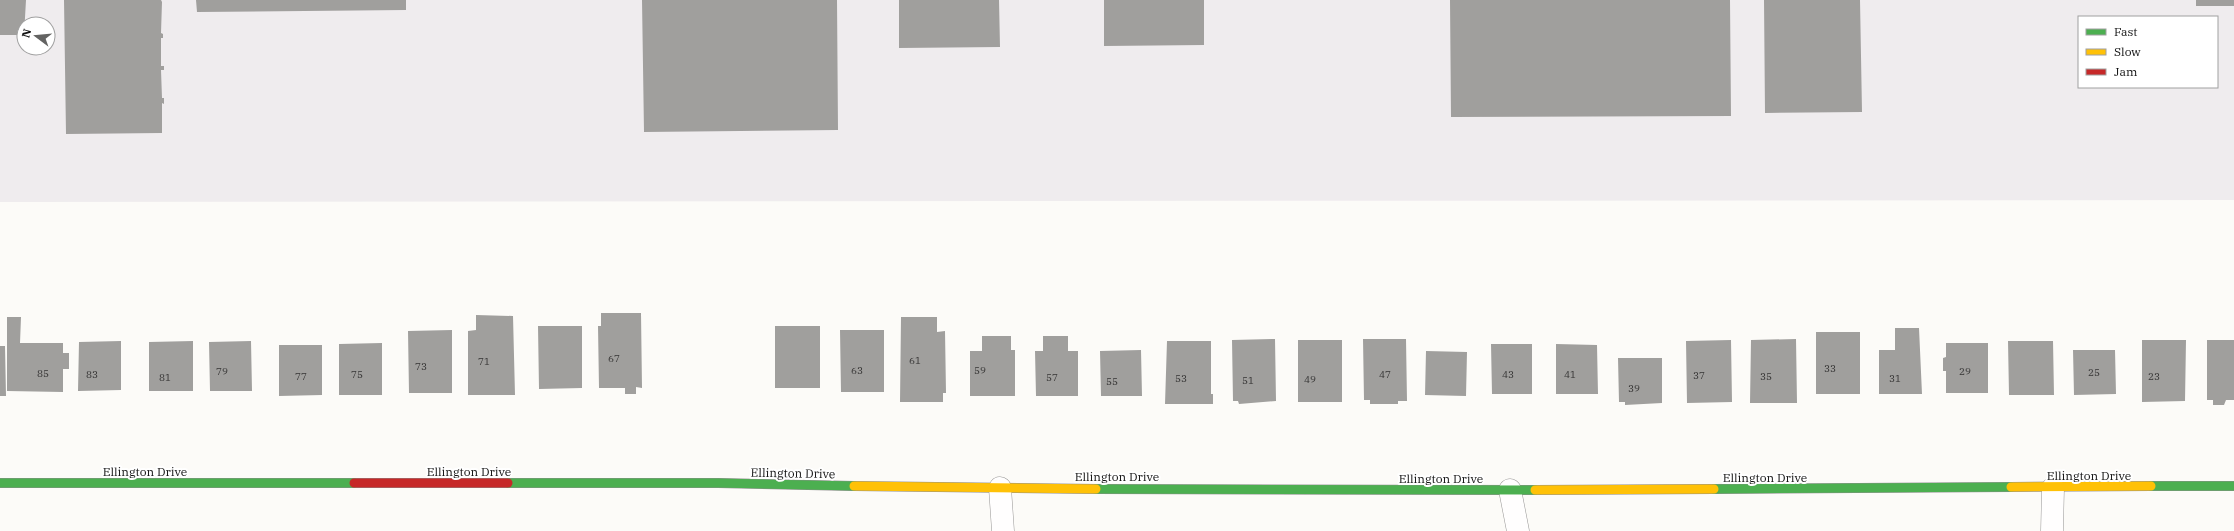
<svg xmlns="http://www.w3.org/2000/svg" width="2234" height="531" viewBox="0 0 2234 531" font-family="'IBM Plex Serif',serif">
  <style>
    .industrial { fill: #efecee; fill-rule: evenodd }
    .building { fill: #a09f9d }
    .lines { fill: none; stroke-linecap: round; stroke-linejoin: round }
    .street-casing { stroke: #979695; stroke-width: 23 }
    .fast-casing { stroke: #8d8d8c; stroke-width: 10 }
    .slow-casing { stroke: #8d8d8c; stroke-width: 10 }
    .jam-casing { stroke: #8d8d8c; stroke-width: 10 }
    .street { stroke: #fffefe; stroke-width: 22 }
    .fast { stroke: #4caf50; stroke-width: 9 }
    .slow { stroke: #ffc107; stroke-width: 9 }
    .jam { stroke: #c62828; stroke-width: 9 }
    .labels { text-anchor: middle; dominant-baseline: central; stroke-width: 4; stroke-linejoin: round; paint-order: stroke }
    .number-label { font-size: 10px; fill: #353434 }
    .street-label { font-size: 12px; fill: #111; stroke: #fff }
  </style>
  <rect width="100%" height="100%" fill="#fcfbf8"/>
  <path class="industrial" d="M0,0H2234V200L0,202ZM2079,17H2217V87H2079ZM24,24H48V48H24Z"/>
  <path class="building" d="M0,0H26L24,35H0Z
    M64,0H161L162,2L161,33L163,34V38H161V66H164V70H161L162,98H164V104L162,103V133L66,134Z
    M196,0H406V10L197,12Z
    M642,0H837L838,130L644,132Z
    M899,0H999L1000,47L899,48Z
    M1104,0H1204V45L1104,46Z
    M1450,0H1730L1731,116L1451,117Z
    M1764,0H1860L1862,112L1765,113Z
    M2196,0H2234V6H2196Z
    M601,313H641L642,388L636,387V394H625V388H599L598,326H601Z
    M476,315L513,316L515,395H468V331L476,330Z
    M7,317H21L20,343H63V353H69V369H63V392L7,391Z
    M901,317H937V332L945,331L946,393H943V402H900Z
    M538,326H582V388L539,389Z
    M775,326H820V388H775Z
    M1895,328H1919L1922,394H1879V350H1895Z
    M452,330V393H409L408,331Z
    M840,330H884V392H841Z
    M1816,332H1860V394H1816Z
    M982,336H1011V350H1015V396H970V351H982Z
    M1043,336H1068V351H1078V396H1036L1035,351H1043Z
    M1275,339L1276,401L1239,404L1238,401H1233L1232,340Z
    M1363,339H1406L1407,401H1398V404H1370V400H1364Z
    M1796,339L1797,403H1750L1751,340Z
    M1298,340H1342V402H1298Z
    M1731,340L1732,402L1687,403L1686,341Z
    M2142,340H2186L2185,401L2142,402Z
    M2207,340H2234V400H2226L2224,405H2213V400H2207Z
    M121,341V390L78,391L79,342Z
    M193,341V391H149V342Z
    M251,341L252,391H210L209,342Z
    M1167,341H1211V394H1213V404H1165Z
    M2008,341H2053L2054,395H2009Z
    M382,343V395H339V344Z
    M1946,343H1988V393H1946V371H1943V358L1946,357Z
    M1491,344H1532V394H1492Z
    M1556,344L1597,345L1598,394H1556Z
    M279,345H322V395L279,396Z
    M0,346H5L6,396H0Z
    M1141,350L1142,396H1101L1100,351Z
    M2073,350H2115L2116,394L2074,395Z
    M1426,351L1467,352L1466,396L1425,395Z
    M1618,358H1662V403L1625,405V402H1619Z"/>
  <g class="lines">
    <defs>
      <path id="street" d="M1000,488L1003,531
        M1510,490L1518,531
        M2052,531L2053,488"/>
      <path id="fast" d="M0,483H354
        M508,483H718L854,486
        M2151,486H2234
        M1096,489L1535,490
        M1714,489L2011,487"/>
      <path id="slow" d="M854,486L1096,489
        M2011,487L2151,486
        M1535,490L1714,489"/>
      <path id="jam" d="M354,483H508"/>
    </defs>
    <use href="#street" class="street-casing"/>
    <use href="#fast" class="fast-casing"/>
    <use href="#slow" class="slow-casing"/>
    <use href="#jam" class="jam-casing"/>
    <use href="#street" class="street"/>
    <use href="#fast" class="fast"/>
    <use href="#slow" class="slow"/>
    <use href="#jam" class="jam"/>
  </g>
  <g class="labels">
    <g class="number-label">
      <text x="614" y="358">67</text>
      <text x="915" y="360">61</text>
      <text x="484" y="361">71</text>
      <text x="421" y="366">73</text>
      <text x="1830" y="368">33</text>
      <text x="857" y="370">63</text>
      <text x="980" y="370">59</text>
      <text x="222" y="371">79</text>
      <text x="1965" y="371">29</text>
      <text x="2094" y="372">25</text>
      <text x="43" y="373">85</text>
      <text x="92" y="374">83</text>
      <text x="357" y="374">75</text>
      <text x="1385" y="374">47</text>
      <text x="1508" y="374">43</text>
      <text x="1570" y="374">41</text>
      <text x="1699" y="375">37</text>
      <text x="301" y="376">77</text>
      <text x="1766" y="376">35</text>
      <text x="2154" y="376">23</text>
      <text x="165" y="377">81</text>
      <text x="1052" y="377">57</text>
      <text x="1181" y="378">53</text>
      <text x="1895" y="378">31</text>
      <text x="1310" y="379">49</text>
      <text x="1248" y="380">51</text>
      <text x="1112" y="381">55</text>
      <text x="1634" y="388">39</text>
    </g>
    <g class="street-label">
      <text x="145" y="471">Ellington Drive</text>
      <text x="469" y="471">Ellington Drive</text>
      <text transform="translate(793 473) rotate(1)">Ellington Drive</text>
      <text x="2089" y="475">Ellington Drive</text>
      <text x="1117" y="476">Ellington Drive</text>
      <text x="1765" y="477">Ellington Drive</text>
      <text x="1441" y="478">Ellington Drive</text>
    </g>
  </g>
  <rect x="2078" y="16" width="140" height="72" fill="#ffffff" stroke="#a0a0a0"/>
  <rect x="2086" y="29" width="20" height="6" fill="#4caf50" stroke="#a0a0a0"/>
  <text x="2114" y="36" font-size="12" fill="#111111">Fast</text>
  <rect x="2086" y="49" width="20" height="6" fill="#ffc107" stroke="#a0a0a0"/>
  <text x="2114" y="56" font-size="12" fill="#111111">Slow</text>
  <rect x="2086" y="69" width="20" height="6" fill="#c62828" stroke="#a0a0a0"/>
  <text x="2114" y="76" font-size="12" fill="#111111">Jam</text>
  <g transform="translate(36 36) rotate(286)"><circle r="19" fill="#ffffff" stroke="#a0a0a0"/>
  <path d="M0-3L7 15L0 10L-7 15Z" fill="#636362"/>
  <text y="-6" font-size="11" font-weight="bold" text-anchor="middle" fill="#111111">N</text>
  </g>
</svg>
